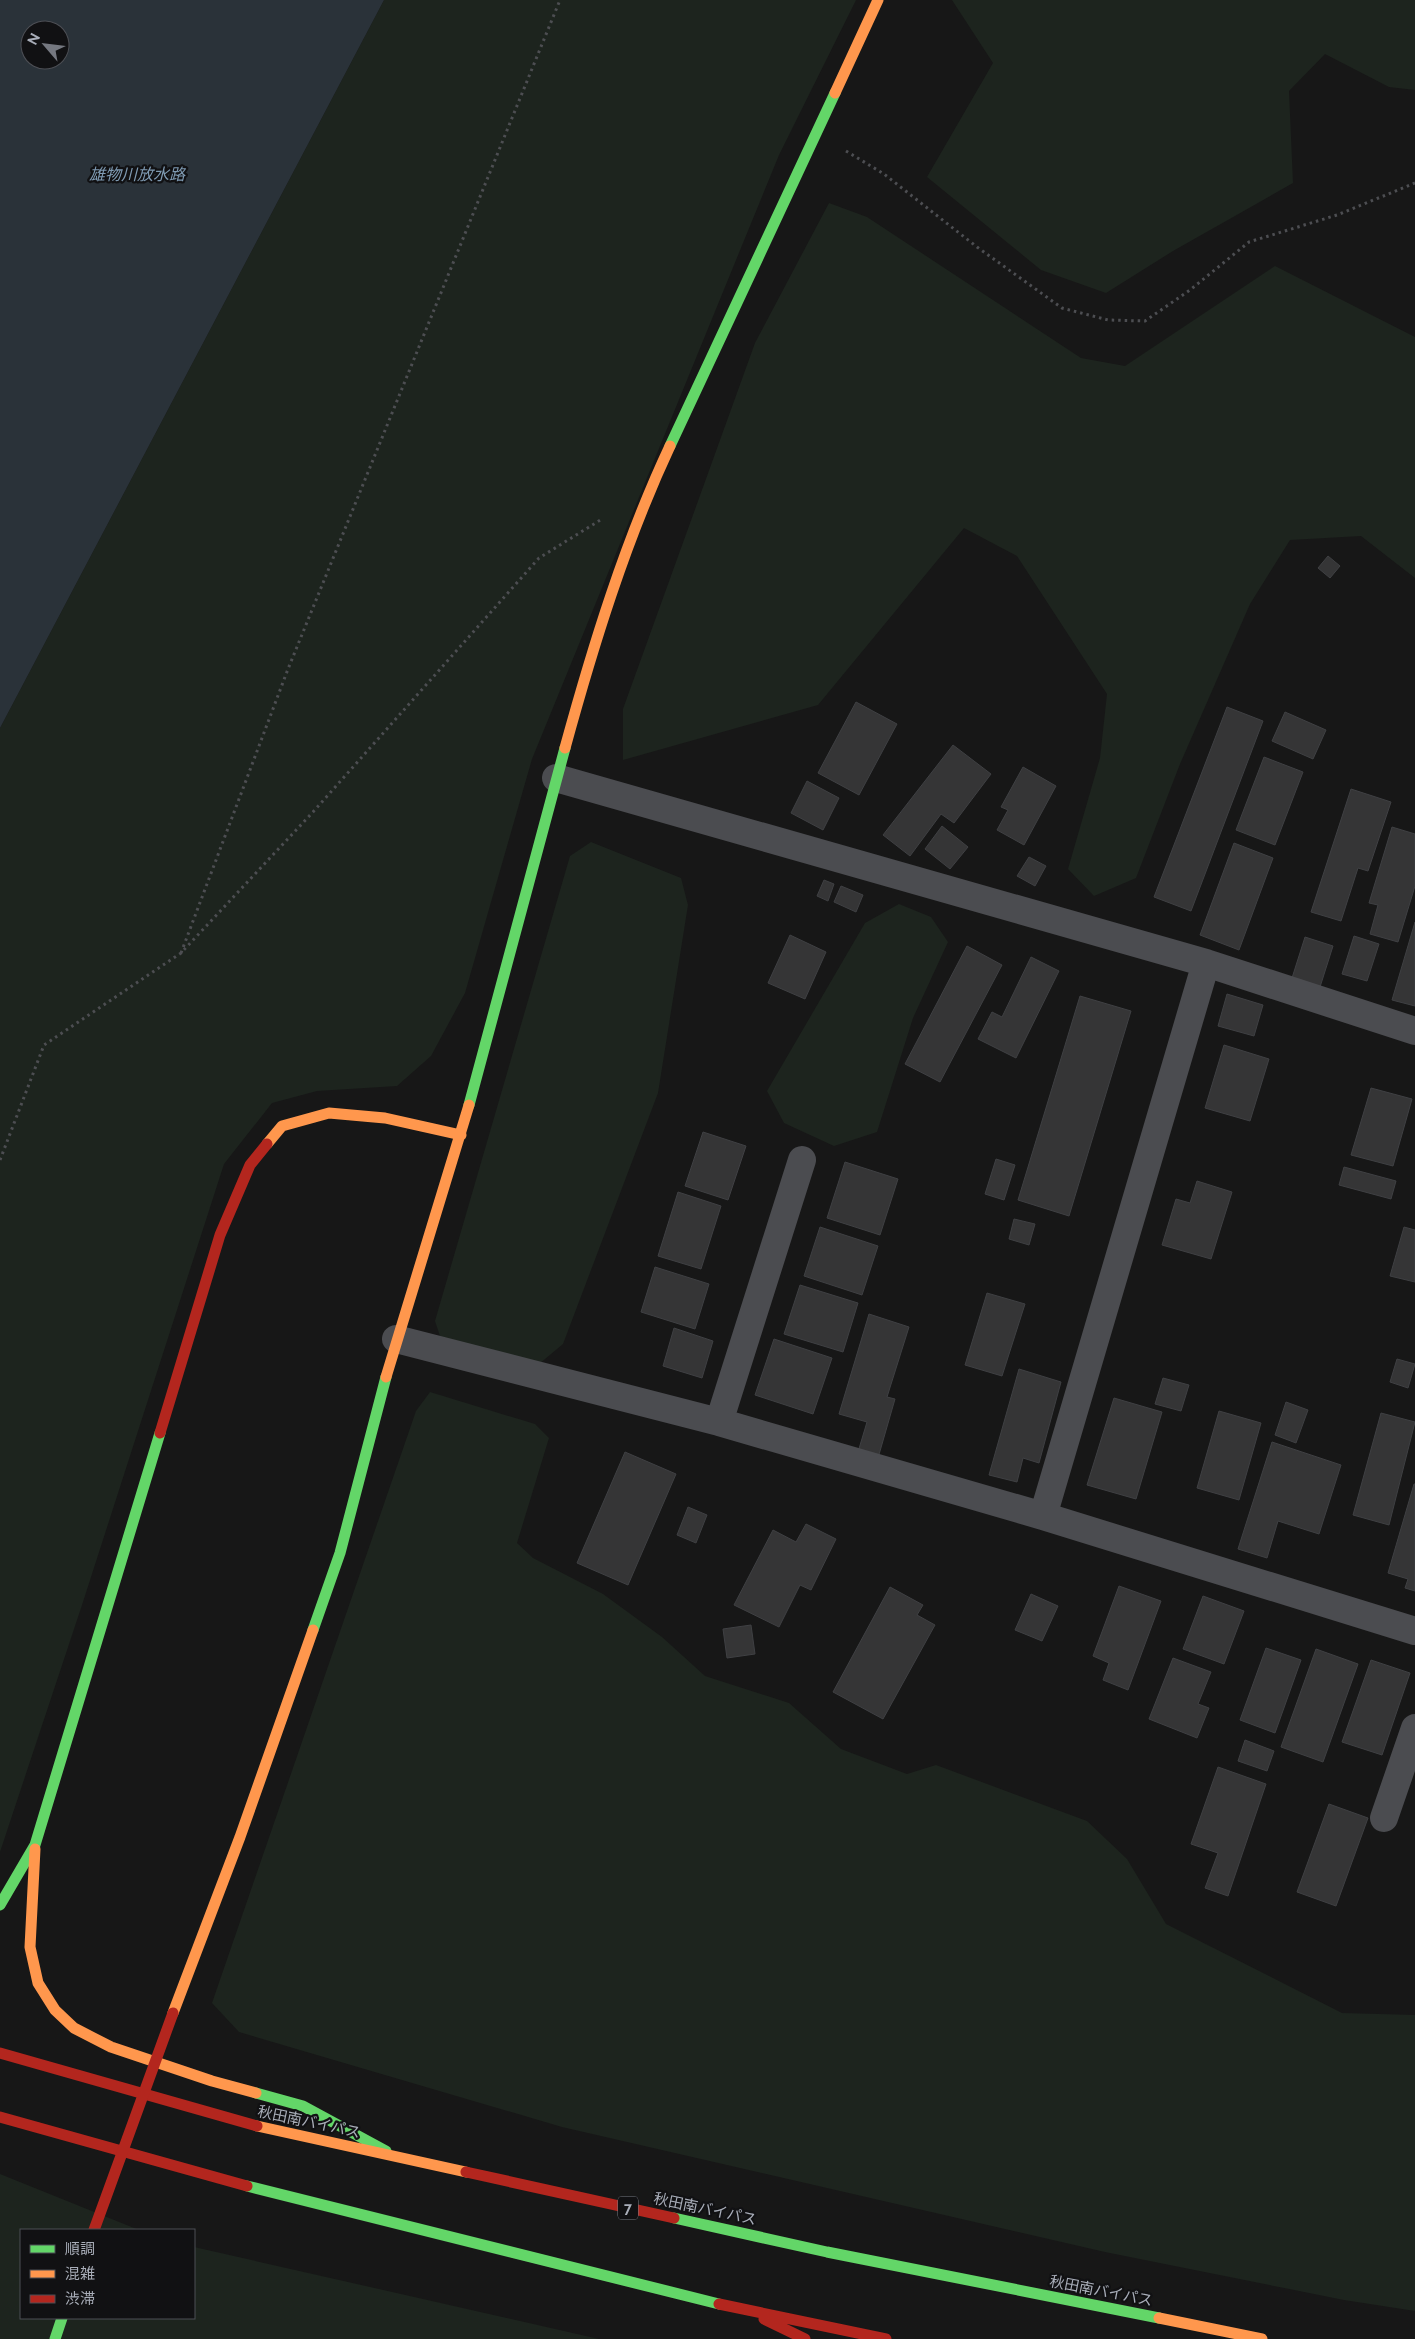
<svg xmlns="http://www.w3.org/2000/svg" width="1415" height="2339" viewBox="0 0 1415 2339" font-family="Raleway,'Noto Sans JP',sans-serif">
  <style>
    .green { fill: #1d241e }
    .water { fill: #2a3239; fill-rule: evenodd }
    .building { fill: #353536; stroke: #3f4043 }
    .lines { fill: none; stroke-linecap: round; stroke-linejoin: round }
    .path { stroke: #4d4e52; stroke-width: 3; stroke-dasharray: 2.5 4; stroke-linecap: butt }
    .street { stroke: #4b4c50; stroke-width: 28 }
    .fast { stroke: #63d668; stroke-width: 11 }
    .slow { stroke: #ff974d; stroke-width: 11 }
    .jam { stroke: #b3261e; stroke-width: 11 }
    .jam-bridge { stroke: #b3261e; stroke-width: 11 }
    .labels { text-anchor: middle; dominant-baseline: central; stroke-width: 4.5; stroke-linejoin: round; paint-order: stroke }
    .shield { fill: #111113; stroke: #7b7e86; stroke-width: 1 }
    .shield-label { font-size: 14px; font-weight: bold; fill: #a8adb8 }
    .street-label { font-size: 15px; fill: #a8adb8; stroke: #111113 }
    .water-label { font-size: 16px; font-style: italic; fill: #7f9bb3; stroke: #111113 }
  </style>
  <rect width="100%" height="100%" fill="#171717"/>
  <path class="green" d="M384,0H856L779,155L532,759L465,993L431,1056L397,1086L317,1091L272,1103L224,1164L82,1605L0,1852V728Z
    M952,0H1415V90L1389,87L1325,54L1289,91L1293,183L1173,251L1106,293L1041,270L927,177L993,63Z
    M829,203L867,217L1081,358L1125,366L1275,266L1415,337V578L1361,536L1290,540L1250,604L1180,764L1136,878L1094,896L1068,869L1100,758L1107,694L1017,556L964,528L818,705L623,760V709L755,343Z
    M591,842L681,878L688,905L658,1093L563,1344L539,1364L443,1345L435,1321L570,856Z
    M899,904L931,917L948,942L913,1018L877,1132L834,1146L784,1123L767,1091L865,923Z
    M430,1392L535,1424L549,1438L517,1543L533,1558L603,1594L662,1637L705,1676L789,1703L841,1749L907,1774L936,1765L1087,1821L1127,1859L1166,1924L1342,2013L1415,2015V2311L1344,2300L1105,2252L562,2127L239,2032L212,2003L416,1411Z
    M0,2174L139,2230H21V2318H194V2247L599,2339H0Z"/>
  <path class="water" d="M0,0H384L0,728ZM30,30H60V60H30Z"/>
  <path class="building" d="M1328,556L1340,566L1330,578L1318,568Z
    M856,702L897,724L859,795L818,773Z
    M1227,707L1263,721L1191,911L1154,897Z
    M1285,712L1326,730L1313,759L1272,741Z
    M953,745L991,774L954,823L941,814L910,856L883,835Z
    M1264,757L1303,772L1275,845L1236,830Z
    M1023,767L1056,786L1024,845L997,830L1008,810L1001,807Z
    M807,781L839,798L823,830L791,813Z
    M1351,789L1391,802L1368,871L1358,868L1341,921L1311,912Z
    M942,826L968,847L950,869L925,849Z
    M1392,827L1415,834V886L1398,942L1370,934L1378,905L1369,903Z
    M1234,843L1273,858L1239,950L1200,935Z
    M1029,857L1046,866L1035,886L1017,876Z
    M824,880L834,884L828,901L817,896Z
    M841,886L863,895L856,912L834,902Z
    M1415,922V1006L1392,1000Z
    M790,935L826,952L805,999L768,983Z
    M1354,936L1379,944L1367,981L1342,974Z
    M1305,937L1333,946L1320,987L1292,978Z
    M967,946L1002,965L940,1082L905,1064Z
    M1031,957L1059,971L1016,1058L978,1039L992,1012L1002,1017Z
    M1227,994L1263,1005L1254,1036L1218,1026Z
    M1080,996L1131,1011L1069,1216L1018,1200Z
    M1224,1045L1269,1059L1250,1121L1205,1108Z
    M1371,1088L1412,1099L1393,1166L1351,1155Z
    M703,1132L746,1146L728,1200L685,1186Z
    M996,1159L1015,1165L1004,1200L985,1194Z
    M845,1162L898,1179L880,1235L827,1218Z
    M1344,1167L1396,1181L1391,1199L1339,1185Z
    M1197,1181L1232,1192L1211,1259L1162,1245L1176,1199L1190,1203Z
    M678,1192L721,1206L701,1269L658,1256Z
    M1014,1219L1035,1224L1029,1245L1009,1239Z
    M820,1227L878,1246L862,1295L804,1276Z
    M1404,1227L1415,1230V1282L1390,1276Z
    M655,1267L709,1284L695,1329L641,1312Z
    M800,1285L858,1303L843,1352L784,1334Z
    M987,1293L1025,1304L1002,1376L965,1365Z
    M869,1314L909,1327L887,1397L895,1399L878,1458L858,1452L867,1422L839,1414Z
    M674,1328L713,1341L702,1378L663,1366Z
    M774,1339L832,1358L813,1414L755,1395Z
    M1397,1359L1415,1364L1408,1388L1390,1382Z
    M1019,1369L1061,1382L1039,1463L1023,1458L1017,1482L989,1475Z
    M1163,1378L1189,1385L1181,1411L1155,1404Z
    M1114,1398L1162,1412L1136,1499L1087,1485Z
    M1286,1402L1308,1410L1296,1443L1275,1435Z
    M1219,1411L1261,1423L1239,1500L1197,1488Z
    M1381,1413L1415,1422L1389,1525L1353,1515Z
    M1272,1442L1341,1465L1319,1534L1278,1521L1267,1558L1238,1549Z
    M625,1452L676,1474L628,1585L577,1563Z
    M1414,1484H1415V1591L1405,1588L1408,1579L1388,1573Z
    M688,1507L707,1515L696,1543L677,1535Z
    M806,1524L836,1539L811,1590L800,1585L779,1627L734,1605L773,1530L796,1542Z
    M1119,1586L1161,1601L1128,1690L1103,1680L1109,1663L1093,1656Z
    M890,1587L923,1605L917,1615L935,1625L883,1719L833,1692Z
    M1031,1594L1058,1606L1042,1641L1015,1630Z
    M1203,1596L1244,1611L1224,1664L1183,1649Z
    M751,1625L755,1654L727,1658L723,1629Z
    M1266,1648L1301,1660L1275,1733L1240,1720Z
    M1316,1649L1358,1664L1323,1762L1281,1747Z
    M1173,1658L1211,1672L1198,1704L1209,1708L1197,1738L1149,1719Z
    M1371,1660L1410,1673L1382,1755L1342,1742Z
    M1245,1740L1274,1751L1267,1771L1238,1761Z
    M1218,1767L1266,1784L1228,1896L1205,1888L1218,1853L1191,1844Z
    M1329,1804L1368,1818L1336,1906L1297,1892Z"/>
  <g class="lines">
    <path class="path" d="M846,151L884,174L977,247L1062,308L1108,320L1145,321L1190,290L1249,242L1337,215L1415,183
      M181,953L288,669L560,0
      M0,1160L44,1045L181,953L313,812L539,558L602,519"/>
    <path class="street" d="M556,778L1206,963L1415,1031
      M396,1339L719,1422L1043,1516L1415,1631
      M719,1422L802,1160
      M1043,1516L1206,963
      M1384,1818L1415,1728"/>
    <path class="fast" d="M670,446L835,93
      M469,1105L565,748
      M313,1630L340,1553L386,1377
      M0,1905L35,1845L160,1433
      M256,2093L303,2106L386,2151
      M247,2186L719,2304
      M674,2218L827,2252L1159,2318
      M55,2339L62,2318"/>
    <path class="slow" d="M835,93L878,0
      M565,748C593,646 625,542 670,446
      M267,1144L282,1126L329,1113L385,1118L461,1135
      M386,1377L469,1105
      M35,1849L30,1947L38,1983L55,2010L74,2028L111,2047L212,2081L256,2093
      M173,2013L240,1837L313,1630
      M257,2126L466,2172
      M1159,2318L1262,2339"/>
    <path class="jam" d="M160,1433L220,1235L250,1165L267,1144
      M0,2053L257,2126
      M0,2117L247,2186
      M466,2172L674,2218
      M719,2304L886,2339
      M764,2319L805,2339"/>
    <path class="jam-bridge" d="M94,2230L173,2013"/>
  </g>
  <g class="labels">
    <rect class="shield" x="618" y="2196.5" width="20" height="23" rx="4"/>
    <g class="shield-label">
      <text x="628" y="2208">7</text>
    </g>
    <g class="street-label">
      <text transform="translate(309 2122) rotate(12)">秋田南バイパス</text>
      <text transform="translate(705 2209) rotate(12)">秋田南バイパス</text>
      <text transform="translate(1101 2291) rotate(11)">秋田南バイパス</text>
    </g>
    <g class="water-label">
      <text x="137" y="174">雄物川放水路</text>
    </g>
  </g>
  <rect x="20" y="2229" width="175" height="90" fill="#111113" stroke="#4d4f55"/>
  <rect x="30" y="2245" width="25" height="8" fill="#63d668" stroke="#4d4f55"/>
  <text x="65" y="2254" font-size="15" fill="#a8adb8">順調</text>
  <rect x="30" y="2270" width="25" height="8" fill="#ff974d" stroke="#4d4f55"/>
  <text x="65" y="2279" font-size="15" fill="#a8adb8">混雑</text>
  <rect x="30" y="2295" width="25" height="8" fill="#b3261e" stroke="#4d4f55"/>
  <text x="65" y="2304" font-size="15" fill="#a8adb8">渋滞</text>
  <g transform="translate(45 45) rotate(298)"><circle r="24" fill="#111113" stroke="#4d4f55"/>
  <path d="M0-4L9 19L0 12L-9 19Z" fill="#757880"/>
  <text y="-8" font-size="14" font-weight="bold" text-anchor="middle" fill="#a8adb8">N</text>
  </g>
</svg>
